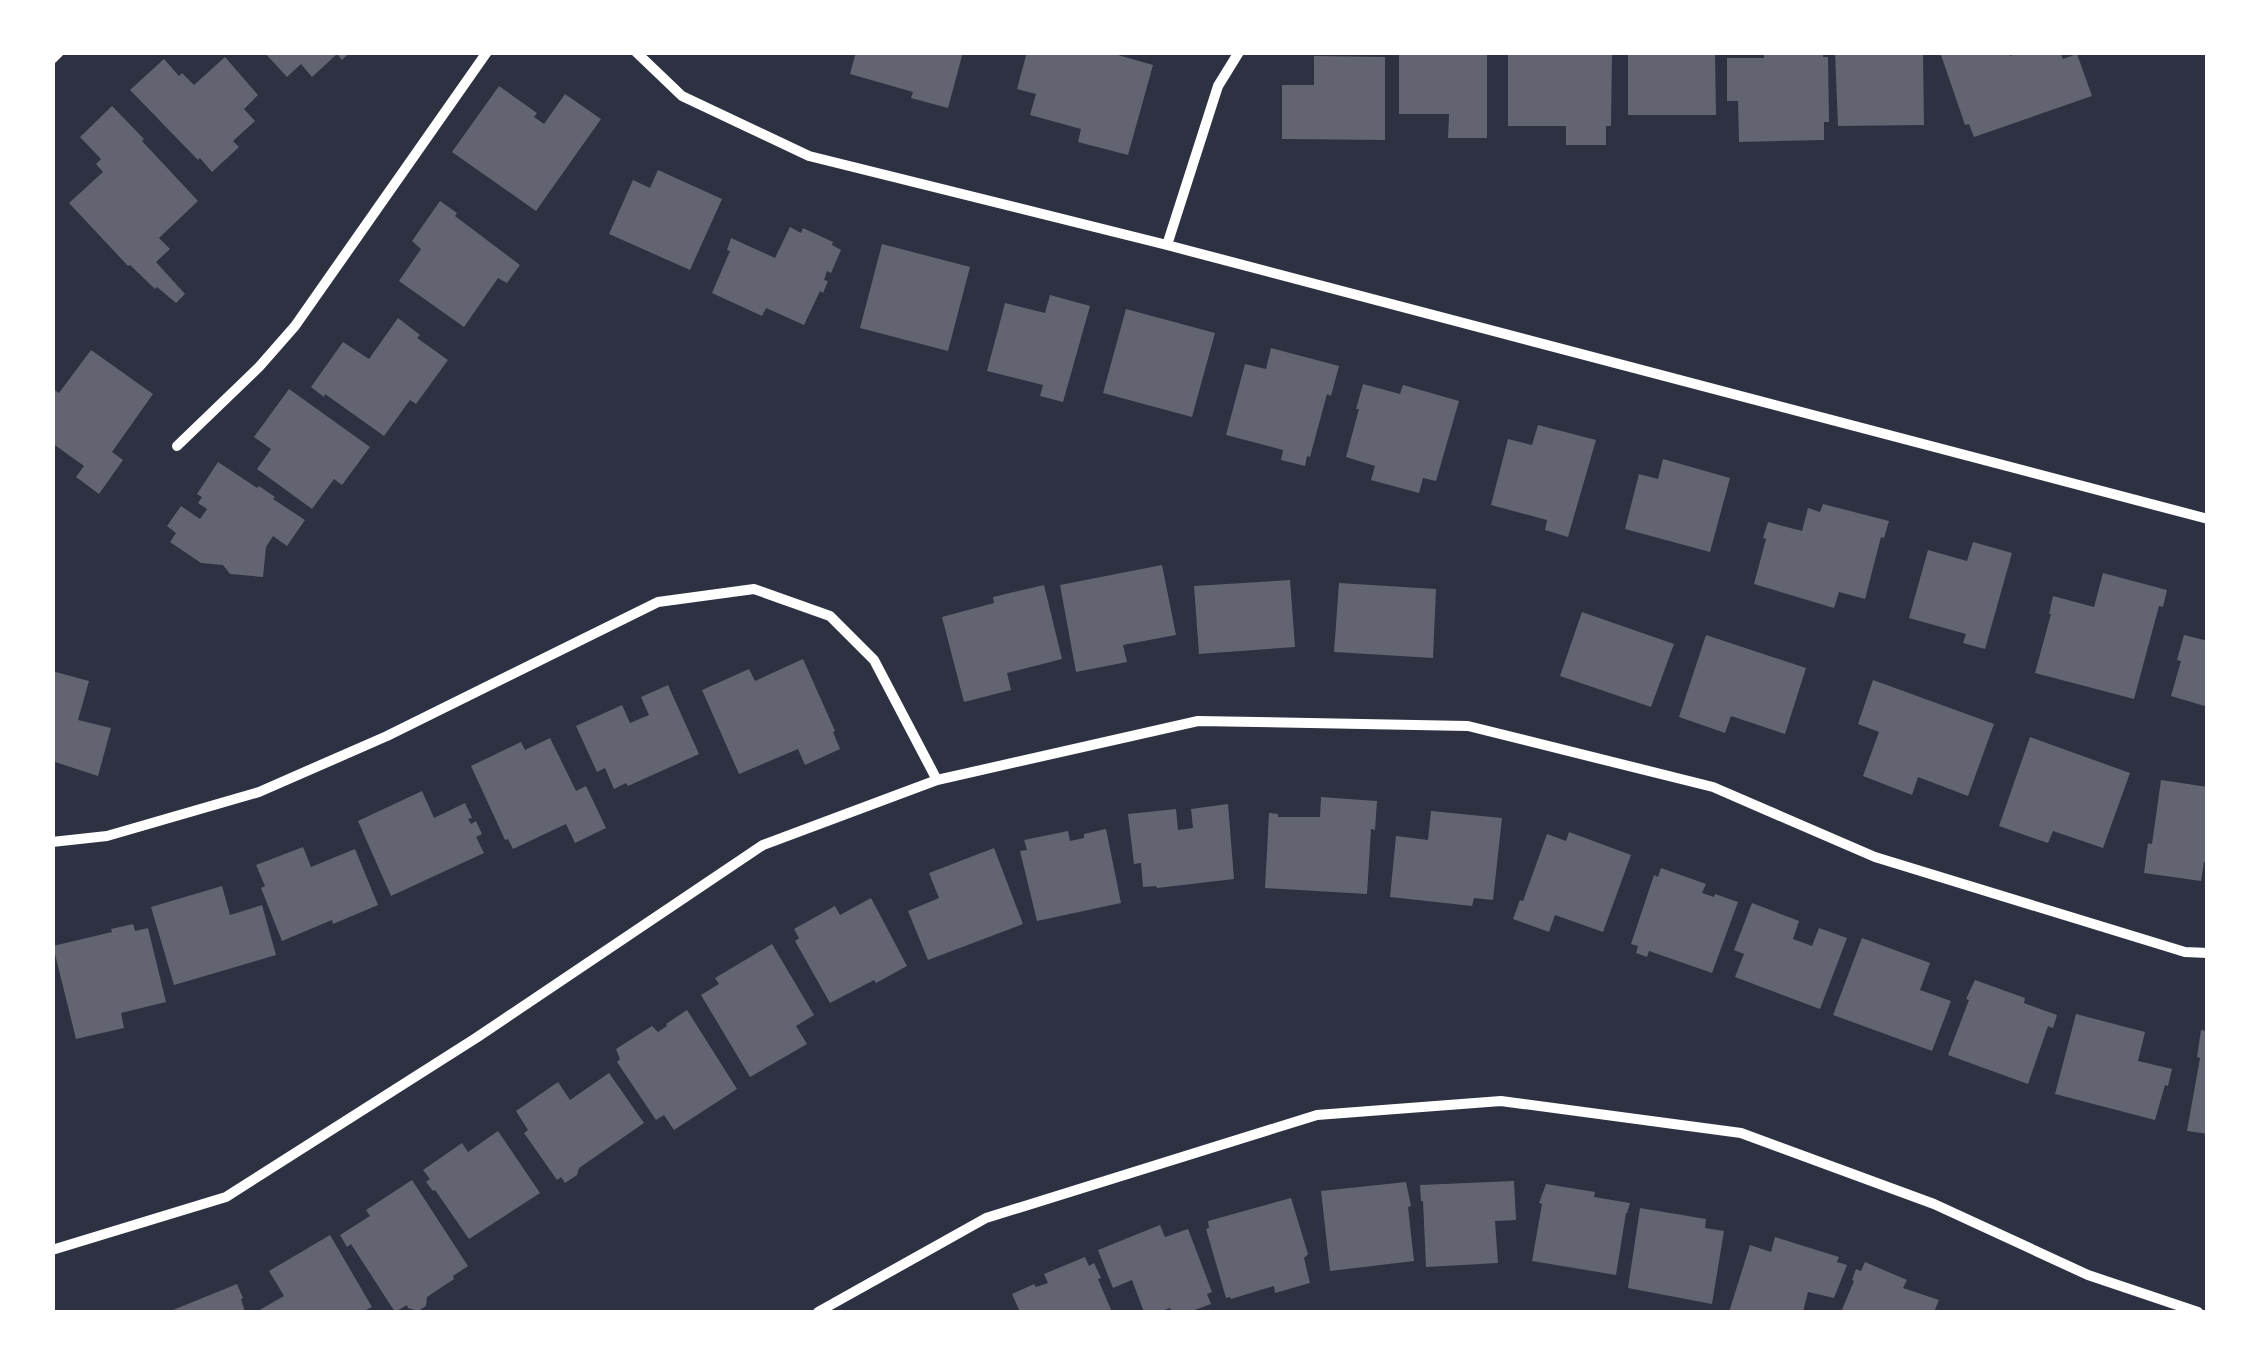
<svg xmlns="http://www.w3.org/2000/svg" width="2260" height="1365" viewBox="0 0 2260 1365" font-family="'Exo 2',sans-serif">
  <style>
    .building { fill: #626471 }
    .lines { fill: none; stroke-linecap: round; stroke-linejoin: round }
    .minor { stroke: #fff; stroke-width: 10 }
  </style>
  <rect width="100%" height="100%" fill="#2d3142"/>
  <path class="building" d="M264,52H350L342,60L337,54L312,77L301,64L287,77Z
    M856,52H963L948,108L911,98L913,92L850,74Z
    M1027,52H1107L1153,65L1128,155L1078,142L1081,129L1030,115L1036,94L1017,89Z
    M1399,52H1487V138H1448L1449,114H1399Z
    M1508,52H1612L1611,126H1606V145H1566V126H1508Z
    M1628,52H1715L1716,115H1628Z
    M1764,52H1823V57H1828L1829,122H1824V140L1739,142L1738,101H1727V58H1764Z
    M1835,52H1923L1924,125L1838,126Z
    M1940,52H2009L2010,56L2021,52H2060L2063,59L2077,54L2092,96L1974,137L1969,124L1965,125Z
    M1314,56L1385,57V140L1282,139V85H1314Z
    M225,57L258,95L244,109L255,121L233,141L239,147L212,172L200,158L198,160L130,90L164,59L179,76L182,73L194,85Z
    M499,86L537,113L534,117L544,124L565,94L601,119L536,211L452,152Z
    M112,106L144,139L142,141L198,201L159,238L170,249L156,262L185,294L176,303L157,287L155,289L130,265L128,266L69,203L103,172L96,164L101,159L80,137Z
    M658,170L722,199L690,270L609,234L633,180L650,188Z
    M440,201L457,213L455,216L520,265L507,283L498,278L464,327L399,281L421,249L412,241Z
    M790,227L801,233L803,228L833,242L832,245L841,250L831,273L827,271L824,280L828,281L823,293L820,291L804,325L766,308L762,316L712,293L730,251L727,250L731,238L775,258Z
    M882,244L970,267L948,351L860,328Z
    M1050,295L1090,306L1063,402L1040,396L1043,385L987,371L1005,303L1045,313Z
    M1126,309L1215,333L1192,417L1103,393Z
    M398,318L420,335L417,338L448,360L416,404L410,400L384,436L325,394L324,397L311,387L343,342L369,359Z
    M1271,348L1339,366L1331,396L1327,394L1310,457L1307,456L1305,466L1281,460L1283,450L1226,435L1245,364L1266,369Z
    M91,350L153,394L112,452L123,460L99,494L76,477L84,466L52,443V388L59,393Z
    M1363,384L1400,394L1403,385L1459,401L1436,481L1423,478L1419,493L1371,480L1375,466L1346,457L1359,409H1356Z
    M289,389L370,447L342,485L334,479L312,509L257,469L271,449L254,437Z
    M1538,425L1596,440L1568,537L1545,530L1547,520L1491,505L1508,439L1532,445Z
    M1663,459L1730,478L1710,552L1625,529L1639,474L1658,479Z
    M218,462L257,488L259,486L275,497L273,499L305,520L287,546L273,536L266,547L263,577L230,574L223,565L201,563L170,542L176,533L167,526L181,506L200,519L207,509L198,503L202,497L197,494Z
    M1823,504L1889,521L1884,538L1881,537L1865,599L1839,592L1834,608L1754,584L1766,539L1763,538L1768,522L1802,531L1808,508L1820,512Z
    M1973,542L2012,553L1985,649L1963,643L1966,634L1909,618L1928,550L1967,561Z
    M1162,565L1176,635L1123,645L1127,662L1076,672L1060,585Z
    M2103,573L2167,590L2163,607L2159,606L2134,699L2035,673L2051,614H2049L2053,596L2094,607Z
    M1290,580L1295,647L1199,654L1194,586Z
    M1339,583L1436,589L1433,658L1334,652Z
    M1044,585L1062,659L1007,673L1011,690L964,702L942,617L994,603L993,597Z
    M1582,612L1674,644L1651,707L1560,676Z
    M1706,635L1806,668L1785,734L1731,716L1725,733L1679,717Z
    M2184,635L2208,641V707L2171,696L2181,661L2177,660Z
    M803,659L835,731L833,732L840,749L805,765L798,749L739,774L702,690L749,669L755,681Z
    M52,671L89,681L78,720L111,728L98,776L52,761Z
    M1873,680L1994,724L1968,796L1918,777L1912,795L1863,776L1879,732L1858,724Z
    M668,685L699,754L628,786L626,783L614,789L605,768L597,772L576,726L622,705L630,723L649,715L641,697Z
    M2030,737L2130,773L2103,848L2053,831L2048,843L1999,826Z
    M550,738L576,791L586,786L606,828L575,843L566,824L513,849L508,839L505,840L471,766L521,742L525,750Z
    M2161,780L2208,787V863L2204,862L2201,881L2144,873L2148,843L2152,844Z
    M422,791L434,818L465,803L472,818L468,819L471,824L476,821L482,834L476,837L484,853L391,896L358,821Z
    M1321,797L1377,801L1375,830L1371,829L1367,894L1265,888L1269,813L1278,814V817H1320Z
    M1228,804L1234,879L1157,888L1156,886L1143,887L1141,863L1134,864L1128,814L1176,809L1178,830L1193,828L1191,809Z
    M1431,811L1502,818L1493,900L1474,898L1472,906L1390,897L1396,836L1428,840Z
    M1106,829L1121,903L1037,921L1020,851L1027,850L1024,840L1068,831L1070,841L1084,838V834Z
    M1569,832L1631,855L1603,932L1555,915L1549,932L1513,919L1520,900L1523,901L1547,834L1566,841Z
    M303,847L311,867L355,849L378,905L333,924L332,920L282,941L261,888L265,886L256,865Z
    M994,848L1023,924L928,960L908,911L939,898L929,873Z
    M1661,868L1706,884L1702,893L1714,897L1715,894L1738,902L1712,973L1649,951L1647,957L1636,953L1638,946L1631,944L1654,875L1658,877Z
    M222,886L230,915L262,905L276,955L174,985L151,907Z
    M871,898L907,966L876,983L874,980L830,1003L795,941L799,938L794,929L835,906L840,915Z
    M1752,903L1799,921L1793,939L1812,946L1819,928L1847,938L1820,1009L1735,977L1744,954L1734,950Z
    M133,924L135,931L148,928L166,1002L121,1013L124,1028L76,1039L53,946L112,932L111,929Z
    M1862,938L1930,963L1920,990L1951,1001L1932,1051L1833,1015Z
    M772,944L814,1015L796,1026L807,1044L750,1077L701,995L719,984L715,978Z
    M1975,980L2025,998L2024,1003L2057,1015L2053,1028L2048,1026L2028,1084L1948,1055L1969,1000L1966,999Z
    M687,1010L737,1089L674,1130L664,1115L656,1120L617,1062L620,1059L616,1049L652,1026L658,1032L667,1026L666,1024Z
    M2076,1014L2145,1032L2138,1061L2172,1069L2168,1086L2165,1085L2155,1120L2055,1094Z
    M2201,1030L2208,1031V1134L2187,1131L2200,1058L2197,1057Z
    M609,1073L644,1123L579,1168L577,1175L565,1183L561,1177L557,1180L524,1133L528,1130L516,1111L558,1082L570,1100Z
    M498,1131L540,1193L469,1239L435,1190L433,1191L426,1182L430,1179L423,1170L462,1143L468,1152Z
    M412,1180L468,1266L453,1276L454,1279L427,1297L426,1306L418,1311L408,1308L407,1305L395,1312L351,1244L347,1247L340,1235L370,1216L366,1210Z
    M1514,1181L1516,1220L1495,1221L1498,1263L1426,1267L1423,1201H1421L1420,1185Z
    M1406,1182L1411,1206L1408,1207L1414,1261L1330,1271L1321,1191Z
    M1546,1184L1595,1192L1594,1197L1630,1203L1627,1213H1626L1616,1275L1532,1261L1542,1204L1539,1203Z
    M1291,1198L1308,1254L1304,1258L1310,1283L1275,1293L1274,1286L1231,1299L1230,1297L1226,1298L1206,1229L1209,1228L1208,1221Z
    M1640,1208L1706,1219L1705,1228L1724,1231L1712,1304L1628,1288Z
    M1160,1225L1165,1237L1188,1229L1212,1292L1207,1294L1211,1304L1189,1312H1172L1170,1308L1159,1312H1144L1132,1280L1113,1288L1098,1250Z
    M330,1235L372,1307L362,1312H256L284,1296L269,1271Z
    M1775,1237L1839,1257L1837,1262L1847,1265L1834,1298L1808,1292L1803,1312H1729L1750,1245L1771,1252Z
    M1085,1257L1089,1266L1094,1263L1101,1278L1098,1279L1112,1312H1020L1012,1294L1034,1284L1036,1287L1048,1283L1044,1274Z
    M1865,1262L1907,1280L1903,1288L1939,1300L1934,1312H1841L1854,1281L1852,1280L1856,1269L1861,1271Z
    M237,1284L243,1298L241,1299L245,1312H168Z"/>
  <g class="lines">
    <path class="minor" d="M636,52L682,96L809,156L1167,245L2208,519
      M52,59L59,52
      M1167,245L1218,86L1239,52
      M177,446L259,367L295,326L487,52
      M52,842L107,836L259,792L387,736L658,602L754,589L830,616L874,660L937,780
      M52,1250L226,1197L476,1038L763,845L937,780L1198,721L1468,726L1713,787L1875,857L2185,952L2208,953
      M818,1312L986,1218L1317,1115L1501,1101L1741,1133L1934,1204L2088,1275L2198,1312"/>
  </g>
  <rect width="2260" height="1365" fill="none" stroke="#ffffff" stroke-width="110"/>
</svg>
